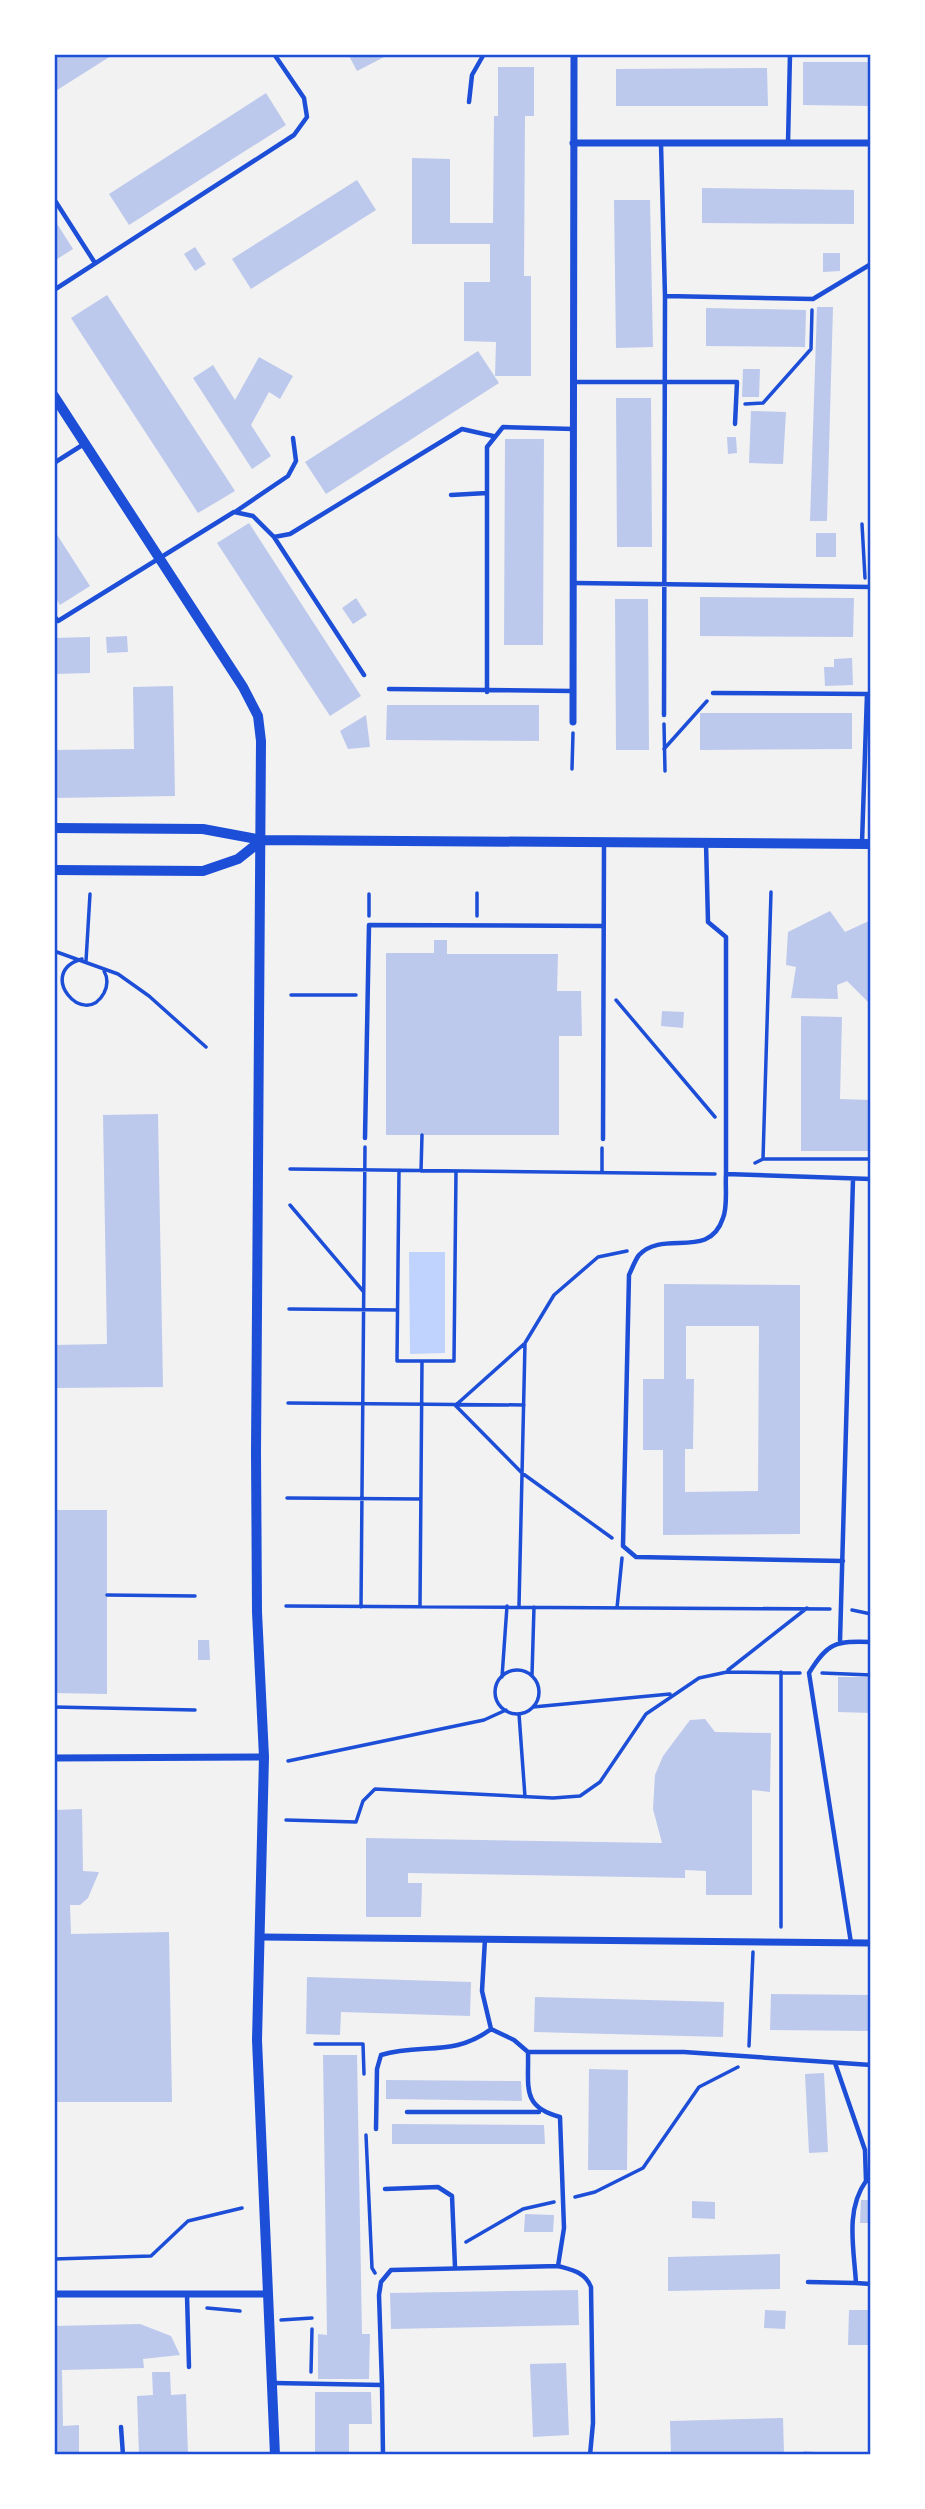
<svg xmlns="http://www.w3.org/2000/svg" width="925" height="2509" viewBox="0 0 925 2509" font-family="'PT Sans Narrow',sans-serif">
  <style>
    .water { fill: #bfd3fe }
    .building { fill: #bdc9ec; fill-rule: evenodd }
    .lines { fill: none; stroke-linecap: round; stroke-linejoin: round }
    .path { stroke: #1d4ed8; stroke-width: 3.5 }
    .service { stroke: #1d4ed8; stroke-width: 4.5 }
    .minor { stroke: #1d4ed8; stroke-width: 7 }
    .tertiary { stroke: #1d4ed8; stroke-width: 10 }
    .neatline { fill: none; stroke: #1d4ed8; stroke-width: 2.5 }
  </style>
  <rect width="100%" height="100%" fill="#f2f2f2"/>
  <path class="water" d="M409,1252H445V1353L410,1354Z"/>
  <path class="building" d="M54,54H114L54,92Z
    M348,54H390L357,71Z
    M803,62H871V106L803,105Z
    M498,67H534V116H525L524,276H531V376H495L496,342L464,341V282H490V244H412V158L450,159V223H493L494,116H498Z
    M767,68L768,106H616V69Z
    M266,93L286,125L129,225L109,194Z
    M357,180L376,210L251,289L232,259Z
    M702,188L854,190V224L702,223Z
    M614,200H650L653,347L616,348Z
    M54,219L73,249L54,261Z
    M195,247L206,264L195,271L184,254Z
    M823,253H840V271L823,272Z
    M107,295L235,491L198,513L71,318Z
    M817,307H833L827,521H810Z
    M706,308L806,310L805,347L706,346Z
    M478,351L499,383L326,494L305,462Z
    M259,357L293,376L280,399L269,392L251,425L271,456L252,469L193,378L213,365L235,400Z
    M743,369H760L759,397H742Z
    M616,398H651L652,547H617Z
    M751,411L786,412L783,464L749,463Z
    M727,437H736L737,453L728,454Z
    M505,439H544L543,645H504Z
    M249,523L361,696L330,716L217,543Z
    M54,530L90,586L60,605L54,595Z
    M816,533H836V557H816Z
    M700,597L854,598L853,637L700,636Z
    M356,598L367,615L353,624L342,608Z
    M615,599H648L649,750H616Z
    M127,636L128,652L107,653L106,637Z
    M90,637V673L54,674V638Z
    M852,658L853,685L825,686L824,667H834V659Z
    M173,686L175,796L54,798V750L134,749L133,687Z
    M387,705H539V741L386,740Z
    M700,713H852V749L700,750Z
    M366,715L370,747L348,749L340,731Z
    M830,911L845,932L871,920V1001L868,1002L847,981L837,985L838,999L791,998L796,967L786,965L788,932Z
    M434,940H447V954H558L557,991H581L582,1036H559V1135H386V953H434Z
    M662,1011L684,1012L683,1028L661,1026Z
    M801,1016L842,1017L840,1099L871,1100V1151H801Z
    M158,1114L163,1387L54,1388V1345L107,1344L103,1115Z
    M664,1284L800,1285V1534L663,1535V1450H643V1379H664ZM686,1326H759L758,1491L685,1492V1449H693L694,1379H686Z
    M54,1510H107V1694L54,1693Z
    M198,1640H209L210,1660H198Z
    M838,1677H871V1713L838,1712Z
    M705,1719L715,1732L771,1733L770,1792L752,1790V1895H706V1871L685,1870V1878L408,1873V1883H422L421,1917H366V1838L662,1843L653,1809L655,1775L663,1756L690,1720Z
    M82,1809L83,1871L99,1872L88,1898L80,1905H70L71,1934L169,1932L172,2102H54V1810Z
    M307,1977L471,1982L470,2016L341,2012L340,2035L306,2034Z
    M771,1994L871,1995V2031L770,2030Z
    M535,1997L724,2002L723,2037L534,2032Z
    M323,2055H357L362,2334H370L369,2379H318V2334L327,2335Z
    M589,2069L628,2070L627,2170H588Z
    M824,2073L828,2152L809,2153L805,2074Z
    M386,2080L521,2081L522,2101L386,2099Z
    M392,2124L544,2125L545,2144H392Z
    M861,2200H871V2223H860Z
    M692,2201L715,2202V2219L692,2218Z
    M525,2214L554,2215L553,2232H524Z
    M780,2254V2289L668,2291V2257Z
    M578,2290L579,2325L391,2329L390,2293Z
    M765,2310L786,2311L785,2329L764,2328Z
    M849,2310H871V2345H848Z
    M140,2324L171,2336L180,2355L143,2359L144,2368L62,2370L63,2426L79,2425V2455H54V2326Z
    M566,2363L569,2435L533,2437L530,2364Z
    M152,2372H170L171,2395L186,2394L188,2455H139L137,2396L153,2395Z
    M315,2392H371L372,2424H349V2455H315Z
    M783,2418L784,2453L671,2455L670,2421Z"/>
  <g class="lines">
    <path class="path" d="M745,404L763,403L811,349L812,310
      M862,524L865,578
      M664,724L665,771
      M664,749L707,701
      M572,769L573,733
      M771,892L763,1159H871
      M477,893V916
      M369,894V916
      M54,951L118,974L149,996L206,1047
      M82,959C35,972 84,1030 104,993C108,985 108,978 104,971
      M86,961L90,894
      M291,995H356
      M616,1000L715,1117
      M755,1163L763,1159
      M290,1169L715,1174
      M399,1170L397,1361H454L456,1171
      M421,1171L422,1135
      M602,1173V1148
      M290,1205L363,1291
      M289,1309L397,1310
      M288,1403L524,1405
      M457,1404L524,1344
      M455,1405L522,1473L612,1538
      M287,1498L421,1499
      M107,1595L195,1596
      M286,1606L830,1609
      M519,1606L525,1343L554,1295L598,1257L627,1251
      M361,1607L365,1147
      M420,1607L422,1361
      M617,1608L622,1558
      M852,1610L871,1614
      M728,1670L807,1608
      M495 1692a22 22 0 1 1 44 0a22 22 0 1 1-44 0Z
      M822,1673L871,1675
      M532,1675L534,1607
      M502,1677L507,1606
      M54,1707L195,1710
      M533,1707L670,1694
      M519,1714L525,1797
      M288,1761L484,1720L506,1710
      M286,1820L356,1822L363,1801L375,1789L553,1798L580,1796L600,1782L646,1714L699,1678L727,1672L800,1673
      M781,1927V1672
      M315,2044H363L364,2074
      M749,2046L753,1952
      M366,2135L372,2268L375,2273
      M575,2197L595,2192L643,2168L699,2087L738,2067
      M466,2242L523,2209L554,2202
      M54,2259L151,2256L188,2221L242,2208
      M207,2308L240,2311
      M281,2320L312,2318
      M311,2372L312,2329"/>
    <path class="service" d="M469,102L472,75L484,54
      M788,143L790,54
      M661,144L665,296L813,299L871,264
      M54,199L95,263
      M54,290L294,135L307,117L304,98L274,54
      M575,382H737L735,424
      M54,463L84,444
      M451,495L487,493
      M235,512L288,476L296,461L293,438
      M274,537L364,675
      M575,583L871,587
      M54,616L58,621L234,512L253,516L274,537L290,534L462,429L493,436
      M389,689L573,691
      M487,692V447L503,427L574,429
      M713,693L867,694
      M664,715L665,296
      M706,843L708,922L726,937V1174L871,1179
      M862,843L867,694H871
      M365,1138L369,925L603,926
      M603,1139L604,844
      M726,1174C725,1188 728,1206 723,1218C709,1261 664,1229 639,1255C635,1260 632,1269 629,1275L623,1546L636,1557L843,1561
      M840,1641L853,1179
      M485,1939L482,1991L491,2029L514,2040L528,2052C529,2087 521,2107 560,2117L564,2228L558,2266
      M851,1943L809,1673C828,1642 836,1641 871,1642
      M528,2052H684L871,2065
      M835,2063L865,2150L866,2181H871
      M407,2112H539
      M376,2129L377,2069L381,2055C423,2043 454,2057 491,2029
      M866,2181C845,2210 854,2249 856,2283L871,2284
      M385,2189L438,2187L452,2196L455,2267
      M808,2282L856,2283
      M187,2295L189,2367
      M274,2383L382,2385L379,2295L381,2282L391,2270L558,2266C572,2270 585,2272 591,2287L593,2423L590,2455
      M382,2385L383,2455
      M121,2427L123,2455
      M804,2454L853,2455"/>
    <path class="minor" d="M573,143H871
      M573,722L574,54
      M54,1758L264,1757
      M261,1937L871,1943
      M54,2294H267"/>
    <path class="tertiary" d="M54,396L243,687L258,716L261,741L256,1452L257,1612L264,1757L257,2040L275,2455
      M54,828L203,829L262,840L871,844
      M54,870L203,871L238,859L262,840"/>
  </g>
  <rect width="925" height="2509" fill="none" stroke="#ffffff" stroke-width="112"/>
  <rect x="56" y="56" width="813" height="2397" class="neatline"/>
</svg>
